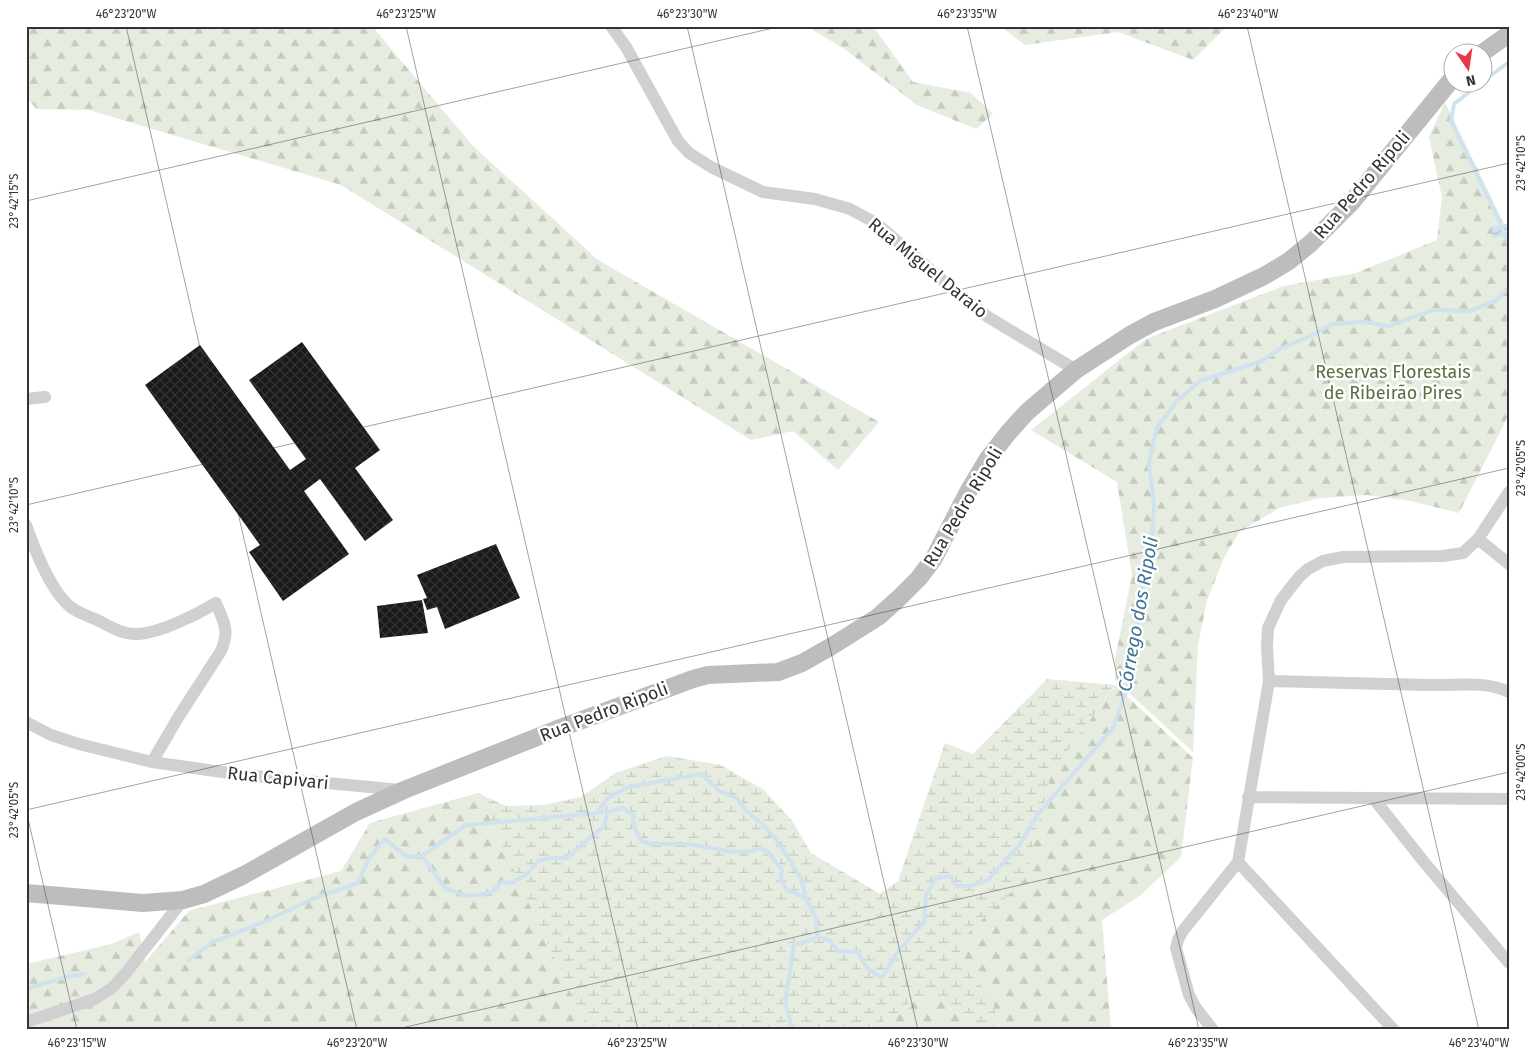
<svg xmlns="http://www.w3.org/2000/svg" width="1535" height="1056" viewBox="0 0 1535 1056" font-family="'Fira Sans',sans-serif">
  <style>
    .forest { fill: url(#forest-firs) }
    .wetland { fill: url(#wetland-marsh) }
    .water { fill: url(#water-waves) }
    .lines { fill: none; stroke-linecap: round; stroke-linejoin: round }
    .stream { stroke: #cfe2ee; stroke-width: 4 }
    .building { fill: url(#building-cross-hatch) }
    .street { stroke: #d0d0d0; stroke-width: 12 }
    .secondary { stroke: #bdbdbd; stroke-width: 18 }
    .ticks { fill: none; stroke: #333; stroke-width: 1; stroke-opacity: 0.45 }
    .labels { text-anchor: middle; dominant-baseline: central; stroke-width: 5; stroke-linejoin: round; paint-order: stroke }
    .street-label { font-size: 18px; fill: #333; stroke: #fff }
    .park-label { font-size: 18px; fill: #56703f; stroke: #fff }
    .water-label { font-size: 19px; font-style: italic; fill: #3f7597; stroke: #fff }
    .neatline { fill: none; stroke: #333; stroke-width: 2 }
    .ticks-label { font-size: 12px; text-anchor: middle; fill: #333 }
  </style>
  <defs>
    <pattern id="forest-firs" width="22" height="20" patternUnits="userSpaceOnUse" patternTransform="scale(1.25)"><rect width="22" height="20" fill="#e6ecdf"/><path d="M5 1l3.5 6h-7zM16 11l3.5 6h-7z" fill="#c6cbc0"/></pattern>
    <pattern id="wetland-marsh" width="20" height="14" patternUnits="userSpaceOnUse" patternTransform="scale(1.25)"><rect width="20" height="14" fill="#e6ecdf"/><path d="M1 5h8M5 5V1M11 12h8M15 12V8" fill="none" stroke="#c6cbc0"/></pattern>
    <pattern id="water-waves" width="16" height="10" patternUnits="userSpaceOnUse" patternTransform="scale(1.25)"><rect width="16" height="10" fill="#cfe2ee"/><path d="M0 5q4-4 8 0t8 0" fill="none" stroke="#b2c2cd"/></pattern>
    <pattern id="building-cross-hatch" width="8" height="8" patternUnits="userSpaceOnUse" patternTransform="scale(1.25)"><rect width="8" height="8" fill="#1a1a1a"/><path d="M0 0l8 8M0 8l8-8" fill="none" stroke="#333"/></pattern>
  </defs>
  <rect width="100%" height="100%" fill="#fff"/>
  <path class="forest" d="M26,26H372L472,145L598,260L879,422L838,470L793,431L751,440L341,185L89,110L37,109L26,98Z
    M806,26H873L913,82L971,93L993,114L976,129L917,105L843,48Z
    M1000,26H1227L1193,60L1118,32L1025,45Z
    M1445,102L1509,234V414L1459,513L1411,501L1367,495L1320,498L1279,508L1239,532L1224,558L1207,600L1198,645L1193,752L1115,680V659L1132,575L1117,482L1031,430L1146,339L1284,286L1356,273L1437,240L1442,197L1429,137Z
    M1115,685L1193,758L1181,857L1141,895L1102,920L1111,1030H994L996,1018L958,962L964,937L1038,828L1050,776Z
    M478,793L588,1030H26V964L112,944L139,932L145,962L189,911L341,871L370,823Z
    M916,996L934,997L945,1004L976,1030H870L877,1024L895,1017Z"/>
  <path class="wetland" d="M1047,679L1115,685L1050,776L1036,838L1024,880L964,937L958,962L993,998L996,1018L994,1030H976L945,1004L934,997L916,996L895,1017L877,1024L870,1030H588L478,793L506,806L543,805L581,797L615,773L667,756L721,765L764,790L793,822L811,853L880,894L898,881L945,743L973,754Z"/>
  <path class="water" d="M1509,223V235L1493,238L1491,227Z"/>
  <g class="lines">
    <path class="stream" d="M1482,82L1454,104L1451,121L1493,208L1509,244
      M1482,82L1509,62
      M597,813L608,798L628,787L702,774L719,791L737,798L748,813L761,823L775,838L801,878L806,898
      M422,856L446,889L467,896L491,893L502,882L512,883L528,873L538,861L552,858H567L604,826L608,812
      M189,960L213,942L264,922L310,900L358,883L368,860L385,839L407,857L422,856L466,825L608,812L623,808L633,814C633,826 636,833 643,842C659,846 670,843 686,844C710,846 737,858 760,848L768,852L782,870L781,880L787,890L806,898L816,918L817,937L829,940L838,951L858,952L867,968L882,978L899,950L924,922L926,895L936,878L951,876L956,886H970L988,880L1020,844L1038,814L1113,728L1130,681L1145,570L1152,539L1154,505L1149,463L1157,428L1176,402L1200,381L1262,361L1280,349L1310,336L1333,324L1364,322L1389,326L1433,310L1470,311L1497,300L1509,287
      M26,989L62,978L83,974
      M790,1030L791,1023L785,1003L794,944L806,942L817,937"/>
  </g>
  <path class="building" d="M302,342L380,450L355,468L393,520L365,541L320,479L304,491L349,554L283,601L249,552L260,545L145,385L200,345L290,470L306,459L249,380Z
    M496,544L520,598L445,629L437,607L427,610L423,599L427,598L417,575Z
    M422,600L428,633L380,638L377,606Z"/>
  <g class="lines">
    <path class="street" d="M611,26L626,47L678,141L689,153L711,167L763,192L815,199L850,209L876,223L955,291L988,317L1076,370
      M26,399L45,397
      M26,525C34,548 52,594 72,608C81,614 93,618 103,623C114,629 126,635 139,634C162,632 196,615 216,603C224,623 230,630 221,651L179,716L152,762
      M1478,539L1509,564
      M1269,681C1322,682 1376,684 1430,685C1456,686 1484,680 1509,692
      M26,722L51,735L79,744L152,762L243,775L401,790
      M1248,797L1508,799
      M1374,799L1424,862L1509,963
      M1238,862L1394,1030
      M26,1022L95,999L112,988L125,974L183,900
      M1213,1030L1196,1008L1189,995L1176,948L1178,940L1182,932L1238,862L1269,681L1267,647L1268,628L1281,600L1299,577L1308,569L1323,561L1343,557L1443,556L1463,553L1478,539L1509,492"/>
    <path class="secondary" d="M1482,53L1509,34
      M26,893L143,903L183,900L204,894L244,875L356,812L404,790L555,730L693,679L708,675L778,672L802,663L832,646L878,617L898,599L919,578L934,558L968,492L987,460L1008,433L1027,412L1076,370L1130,335L1154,322L1215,299L1264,276L1289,261L1311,243L1351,203L1452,79"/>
  </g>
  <path class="ticks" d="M126,26L357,1030M406,26L638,1030M687,26L918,1030M967,26L1199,1030M1247,26L1479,1030M26,201L782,26M26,505L1509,163M26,810L77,1030M26,810L1509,468M393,1030L1509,772"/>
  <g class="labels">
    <g class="street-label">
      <text transform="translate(1362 185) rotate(-49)">Rua Pedro Ripoli</text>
      <text transform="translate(928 268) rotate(39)">Rua Miguel Daraio</text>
      <text transform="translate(963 507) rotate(-59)">Rua Pedro Ripoli</text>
      <text transform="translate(604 712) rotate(-21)">Rua Pedro Ripoli</text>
      <text transform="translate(278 778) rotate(6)">Rua Capivari</text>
    </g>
    <g class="park-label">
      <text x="1393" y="372">Reservas Florestais<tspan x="1393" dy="21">de Ribeirão Pires</tspan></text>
    </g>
    <g class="water-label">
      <text transform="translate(1138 614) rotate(-80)">Córrego dos Ripoli</text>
    </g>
  </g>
  <rect width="1535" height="1056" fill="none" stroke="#ffffff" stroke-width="55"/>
  <g transform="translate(1468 68) rotate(167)"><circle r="24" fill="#ffffff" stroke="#adadad"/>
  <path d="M0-4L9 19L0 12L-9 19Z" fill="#e63946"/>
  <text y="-8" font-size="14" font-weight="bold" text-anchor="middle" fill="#333333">N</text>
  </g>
  <rect x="28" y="28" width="1480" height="1000" class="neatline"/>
  <g class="ticks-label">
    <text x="126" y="18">46°23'20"W</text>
    <text x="406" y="18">46°23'25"W</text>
    <text x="687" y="18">46°23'30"W</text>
    <text x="967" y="18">46°23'35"W</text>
    <text x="1248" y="18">46°23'40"W</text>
    <text transform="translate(1521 163) rotate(-90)" y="4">23°42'10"S</text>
    <text transform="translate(14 201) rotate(-90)" y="4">23°42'15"S</text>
    <text transform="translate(1521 468) rotate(-90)" y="4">23°42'05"S</text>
    <text transform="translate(14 505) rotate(-90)" y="4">23°42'10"S</text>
    <text transform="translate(1521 772) rotate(-90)" y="4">23°42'00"S</text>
    <text transform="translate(14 810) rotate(-90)" y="4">23°42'05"S</text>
    <text x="77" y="1047">46°23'15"W</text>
    <text x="357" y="1047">46°23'20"W</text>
    <text x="637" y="1047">46°23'25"W</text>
    <text x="918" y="1047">46°23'30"W</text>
    <text x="1198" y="1047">46°23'35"W</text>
    <text x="1479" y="1047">46°23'40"W</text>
  </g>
</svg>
